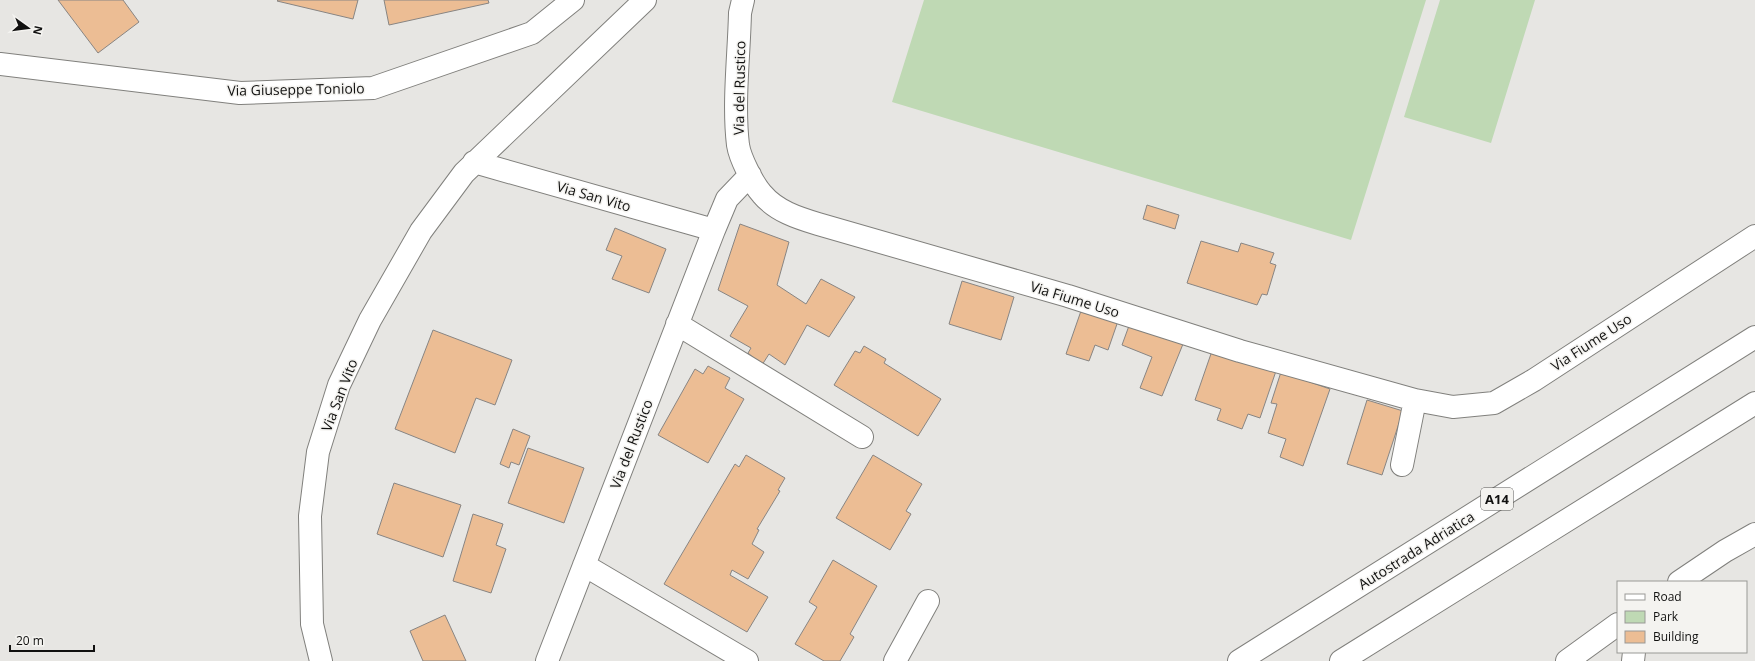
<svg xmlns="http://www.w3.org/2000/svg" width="1755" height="661" viewBox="0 0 1755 661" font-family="'Open Sans',sans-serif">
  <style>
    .green { fill: #bfd9b4 }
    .building { fill: #ecbd94; stroke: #888583 }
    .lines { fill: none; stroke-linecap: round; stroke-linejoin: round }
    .minor-casing { stroke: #81807d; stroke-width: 24 }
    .highway-casing { stroke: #81807d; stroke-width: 24 }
    .minor { stroke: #fff; stroke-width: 22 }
    .highway { stroke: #fff; stroke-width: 22 }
    .labels { text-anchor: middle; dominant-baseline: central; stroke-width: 3; stroke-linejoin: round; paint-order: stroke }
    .shield { fill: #f4f3f0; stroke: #555553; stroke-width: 1 }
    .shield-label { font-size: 13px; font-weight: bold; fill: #111110 }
    .street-label { font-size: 14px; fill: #111110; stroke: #f4f3f0 }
  </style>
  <rect width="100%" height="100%" fill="#e7e6e3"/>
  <path class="green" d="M924,0H1426L1351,240L892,102Z
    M1440,0H1535L1491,143L1404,117Z"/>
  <path class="building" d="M58,0H123L139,22L98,53Z
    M278,0H358L353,19L277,1Z
    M384,0H488L489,3L389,25Z
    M1147,205L1179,215L1175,229L1143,219Z
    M740,224L789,242L777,285L806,304L821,279L855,297L829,337L807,325L785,365L769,354L762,365L748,353L751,348L730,336L748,306L718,290Z
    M615,228L666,249L649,293L612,279L622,256L606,250Z
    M1201,241L1238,252L1241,243L1274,253L1270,263L1276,265L1267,295L1262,294L1257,305L1187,283Z
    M962,281L1014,297L1001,340L949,324Z
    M1082,308L1118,321L1108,350L1095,345L1089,361L1066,354Z
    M1130,323L1183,344L1162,396L1140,388L1152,357L1122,345Z
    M433,330L512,360L495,405L476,398L455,453L395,429Z
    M864,346L886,359L884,363L941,399L918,436L834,385L855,351L860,353Z
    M1213,348L1276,371L1260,418L1248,414L1242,429L1217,420L1221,409L1195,400Z
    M708,366L730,378L725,388L744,399L708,463L658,435L695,369L703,374Z
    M1281,372L1330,389L1303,466L1280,457L1286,439L1268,433L1277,404L1271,403Z
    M1367,400L1403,411L1382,475L1347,464Z
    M513,429L530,436L519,465L511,462L509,468L500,464Z
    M528,448L584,468L564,523L508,503Z
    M746,455L785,478L778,490L780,491L757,529L759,530L752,544L764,552L748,579L732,570L730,575L768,597L747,632L664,584L735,464L739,467Z
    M873,455L922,484L906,511L911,514L890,550L836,518Z
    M394,483L461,505L443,557L377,534Z
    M473,514L503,524L496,545L506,549L491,593L453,581Z
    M833,560L877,586L850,634L854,637L840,661H824L795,644L817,607L809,602Z
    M445,615L466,661H423L410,631Z"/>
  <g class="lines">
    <defs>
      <path id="minor" d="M743,0L740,13C739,56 733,103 738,145C740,158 753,184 762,194C776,211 798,218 818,224L1068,296L1240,351L1415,400L1453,407L1494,403L1534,380L1755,236
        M0,64L240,93L373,88L532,33L573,0
        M474,162L714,230
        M677,324L862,437
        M1402,465L1415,400
        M584,565L747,661
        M1679,582L1725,551L1755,534
        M321,661L312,624L310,516L318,452L339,385L370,320L421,231L464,173L645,0
        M547,661L714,230L727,199L750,175
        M895,661L928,601
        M1567,661L1618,624
        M1633,661L1634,652"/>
      <path id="highway" d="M1239,661L1755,337
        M1341,661L1755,403"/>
    </defs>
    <use href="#minor" class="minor-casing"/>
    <use href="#highway" class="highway-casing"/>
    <use href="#minor" class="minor"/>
    <use href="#highway" class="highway"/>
  </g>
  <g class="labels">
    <rect class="shield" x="1481" y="488" width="32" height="22" rx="3"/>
    <g class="shield-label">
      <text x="1497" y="499">A14</text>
    </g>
    <g class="street-label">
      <text transform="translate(739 88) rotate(-89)">Via del Rustico</text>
      <text transform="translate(296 89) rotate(-1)">Via Giuseppe Toniolo</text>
      <text transform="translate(594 196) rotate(16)">Via San Vito</text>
      <text transform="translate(1075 299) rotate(17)">Via Fiume Uso</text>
      <text transform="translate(1591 342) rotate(-33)">Via Fiume Uso</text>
      <text transform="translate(339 395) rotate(-69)">Via San Vito</text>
      <text transform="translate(631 444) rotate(-69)">Via del Rustico</text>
      <text transform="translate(1416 550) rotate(-32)">Autostrada Adriatica</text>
    </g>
  </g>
  <rect x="1617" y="581" width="130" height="72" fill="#f4f3f0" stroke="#999996"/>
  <rect x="1625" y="594" width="20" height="6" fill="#ffffff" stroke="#999996"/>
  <text x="1653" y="601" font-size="12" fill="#111110">Road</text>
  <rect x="1625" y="611" width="20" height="12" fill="#bfd9b4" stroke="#999996"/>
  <text x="1653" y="621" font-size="12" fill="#111110">Park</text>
  <rect x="1625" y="631" width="20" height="12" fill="#ecbd94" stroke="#999996"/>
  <text x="1653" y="641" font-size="12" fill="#111110">Building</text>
  <g transform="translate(28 28) rotate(104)" stroke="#f4f3f0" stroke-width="3" paint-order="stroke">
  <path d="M0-3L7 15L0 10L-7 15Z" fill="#111110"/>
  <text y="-6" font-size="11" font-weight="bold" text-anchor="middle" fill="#111110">N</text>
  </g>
  <path d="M10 645v6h84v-6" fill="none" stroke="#111110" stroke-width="2"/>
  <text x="16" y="645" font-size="12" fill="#111110" stroke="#f4f3f0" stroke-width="3" paint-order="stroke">20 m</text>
</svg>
